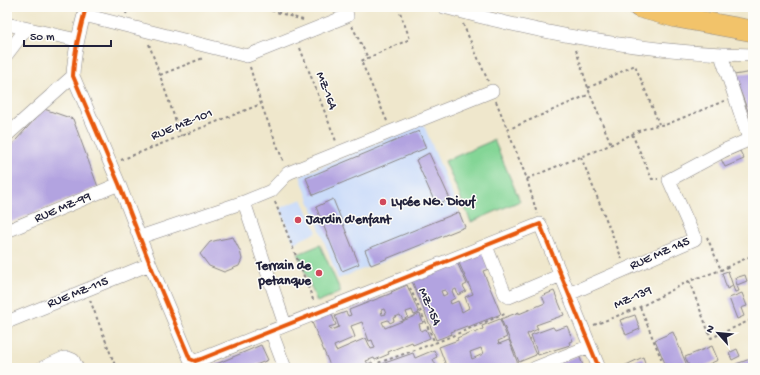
<svg xmlns="http://www.w3.org/2000/svg" width="760" height="375" viewBox="0 0 760 375" font-family="'Gochi Hand',sans-serif">
  <style>
    .built { fill: #cbdcf9 }
    .pitch { fill: #84d596; stroke: #537c68 }
    .building { fill: #b2a3e0; fill-rule: evenodd }
    .lines { fill: none; stroke-linecap: round; stroke-linejoin: round }
    .minor-casing { stroke: #888484; stroke-width: 14 }
    .trunk-casing { stroke: #888484; stroke-width: 22 }
    .path { stroke: #888484; stroke-width: 2; stroke-dasharray: 3 3; stroke-linecap: butt }
    .minor { stroke: #fff; stroke-width: 13 }
    .trunk { stroke: #f2c36a; stroke-width: 21 }
    .cycleway-casing { stroke: #fdfcf7; stroke-width: 6 }
    .cycleway { stroke: #e8590c; stroke-width: 4 }
    .poi-dot { fill: #d1495b; stroke: #fdfcf7; stroke-width: 1.5 }
    .labels { text-anchor: middle; dominant-baseline: central; stroke-width: 3; stroke-linejoin: round; paint-order: stroke }
    .street-label { font-size: 13px; fill: #22223b; stroke: #fdfcf7 }
    .poi-label { font-size: 13px; font-weight: bold; fill: #22223b; stroke: #fdfcf7; text-anchor: start }
  </style>
  <rect width="100%" height="100%" fill="#fdfcf7"/>
  <filter id="ink" filterUnits="userSpaceOnUse"><feTurbulence type="fractalNoise" baseFrequency=".025" numOctaves="2"/><feDisplacementMap in="SourceGraphic" scale="8" xChannelSelector="R" yChannelSelector="G"/><feConvolveMatrix kernelMatrix="1 2 1 2 8 2 1 2 1" color-interpolation-filters="sRGB"/></filter>
  <filter id="wash" filterUnits="userSpaceOnUse"><feTurbulence type="fractalNoise" baseFrequency=".012" numOctaves="4" result="noise"/><feDisplacementMap in="SourceGraphic" scale="16" xChannelSelector="R" yChannelSelector="G"/><feGaussianBlur stdDeviation="0.9" result="paint"/><feColorMatrix in="noise" values="0 0 0 0 0 0 0 0 0 0 0 0 0 0 0 0 0 1.4 0 .05"/><feComposite in="paint" operator="in"/></filter>
  <g filter="url(#wash)">
    <rect width="100%" height="100%" fill="#efe7cc"/>
    <path class="built" d="M423,123L466,228L338,279L300,176Z
      M302,199L317,232L294,243L280,208Z"/>
    <path class="pitch" d="M494,140L520,201L471,222L445,161Z
      M320,245L341,292L317,302L298,254Z"/>
    <g id="blocks">
      <path class="building" d="M753,72V124L734,75Z
        M44,109L73,119L98,187L9,223L7,220V150Z
        M419,131L426,148L313,195L306,178Z
        M740,151L744,159L725,167L721,159Z
        M429,153L450,199L436,205L416,160Z
        M333,199L359,264L342,271L316,207Z
        M459,212L465,227L371,265L365,250Z
        M233,237L240,251L242,259L239,266L224,272L209,266L200,254L210,242L218,240Z
        M483,252L489,269L483,271L501,314L468,327L467,326L451,332L452,334L436,340L412,281L456,260L467,284L463,286L466,291L458,295L456,289L452,291L455,298L450,301L451,304L458,301L462,312L469,308L465,297L473,294L459,263ZM445,290L447,294L443,296L441,291Z
        M728,271L733,286L727,289L722,273Z
        M745,275L747,281L737,285L735,278Z
        M407,285L419,313L414,315L412,310L406,312L408,317L403,320L400,315L393,318L394,321L390,323L388,320L382,322L385,328L420,314L423,323L419,324L421,331L426,329L430,338L413,345L412,342L388,352L389,354L375,360L374,358L366,361L368,364L372,362L374,368H353V367L349,368H331L311,320L331,312L336,325L329,327L331,330L339,327L335,316L346,312L348,316L351,315L349,310L392,293L391,292ZM384,309L386,314L382,315L381,310ZM362,322L369,341L372,340L375,348L371,349L366,338L336,351L334,346L355,337L351,326Z
        M737,286L739,291L735,292L733,287Z
        M554,291L564,315L536,325L538,329L527,334L536,355L519,362L501,319L519,312V314L545,303L542,296Z
        M742,293L747,306L741,308L744,316L737,319L729,298Z
        M635,315L640,329L626,335L620,320Z
        M500,319L507,337L498,341L499,344L509,340L518,364L509,368H447L439,347L458,340L457,338L474,331L475,333L483,329L482,326ZM481,348L483,354L472,359L470,352Z
        M567,326L573,341L569,342L570,345L538,355L531,335L553,327L555,330Z
        M673,332L688,368H667L655,340Z
        M261,345L268,360L249,368H207Z
        M712,346L718,360L700,368H690L685,357Z
        M737,349L740,356L732,360L729,353Z
        M434,350L437,357L433,359L437,368H383L382,364L413,353L415,358Z
        M579,355L584,368H555L554,365Z
        M643,357L647,368H625L624,366Z
        M753,358V368H738L736,364Z"/>
    </g>
  </g>
  <g filter="url(#ink)">
    <use href="#blocks" fill-opacity="0" stroke="#888484" stroke-width="1"/>
    <g class="lines">
      <defs>
        <path id="minor" d="M86,7C80,30 74,52 73,76L119,184L150,264L190,359L195,361L201,359L540,224L599,368
          M444,7C545,35 649,53 753,55
          M84,15L247,56L347,16L345,7
          M7,24L77,40
          M7,54L26,29
          M721,55L749,139
          M7,135L73,76
          M244,202L285,325
          M7,231L119,184
          M140,237L244,202L271,191L288,173L492,91
          M486,246L505,294L509,297L561,275
          M569,294L695,239L669,180L725,150L753,138
          M7,322L150,264
          M271,331L285,368
          M42,368L64,358H68L73,360L77,368
          M535,368L590,346"/>
        <path id="trunk" d="M639,7L676,17L753,31"/>
      </defs>
      <use href="#minor" class="minor-casing"/>
      <use href="#trunk" class="trunk-casing"/>
      <path class="path" d="M260,7L303,20
        M126,14L128,7
        M463,24L488,81
        M352,26L368,58
        M149,44L181,136
        M300,48L336,141
        M576,50L590,94L611,144
        M250,67L261,104L284,163
        M160,75L203,58
        M588,88L635,65L659,124
        M496,101L527,179L537,214
        M387,121L361,61L410,39L398,7
        M507,130L590,94
        M632,134L652,179H658
        M581,157L622,259
        M121,160L261,104
        M527,179C554,167 583,156 610,145C625,138 650,123 665,125L724,101
        M275,202L314,302
        M707,237L721,270
        M689,281L711,338L753,319
        M410,288L435,343
        M90,300L116,368
        M640,307L665,368
        M594,325L640,307L689,281L721,270L753,255
        M380,368L378,363L435,343L507,313"/>
      <use href="#minor" class="minor"/>
      <use href="#trunk" class="trunk"/>
      <defs>
        <path id="cycleway" d="M86,7C80,30 74,52 73,76L119,184L150,264L190,359L195,361L201,359L540,224L599,368"/>
      </defs>
      <use href="#cycleway" class="cycleway-casing"/>
      <use href="#cycleway" class="cycleway"/>
    </g>
  </g>
  <g class="poi-dot">
    <circle cx="383" cy="202" r="4"/>
    <circle cx="298" cy="220" r="4"/>
    <circle cx="319" cy="273" r="4"/>
  </g>
  <g class="labels">
    <g class="street-label">
      <text transform="translate(326 91) rotate(69)">MZ-164</text>
      <text transform="translate(182 125) rotate(-22)">RUE MZ-101</text>
      <text transform="translate(63 208) rotate(-23)">RUE MZ-99</text>
      <text transform="translate(660 254) rotate(-24)">RUE MZ 145</text>
      <text transform="translate(78 293) rotate(-22)">RUE MZ-115</text>
      <text transform="translate(633 298) rotate(-24)">MZ-139</text>
      <text transform="translate(429 307) rotate(66)">MZ-154</text>
    </g>
    <g class="poi-label">
      <text x="391" y="202">Lycée NG. Diouf</text>
      <text x="306" y="220">Jardin d'enfant</text>
      <text x="311" y="266" text-anchor="end">Terrain de<tspan x="311" dy="15">petanque</tspan></text>
    </g>
  </g>
  <rect width="760" height="375" fill="none" stroke="#fdfcf7" stroke-width="24"/>
  <g transform="translate(718 333) rotate(297)" stroke="#fdfcf7" stroke-width="3" paint-order="stroke">
  <path d="M0-3L7 15L0 10L-7 15Z" fill="#22223b"/>
  <text y="-6" font-size="11" font-weight="bold" text-anchor="middle" fill="#22223b">N</text>
  </g>
  <path d="M24 40v6h87v-6" fill="none" stroke="#22223b" stroke-width="2"/>
  <text x="30" y="40" font-size="12" fill="#22223b" stroke="#fdfcf7" stroke-width="3" paint-order="stroke">50 m</text>
</svg>
